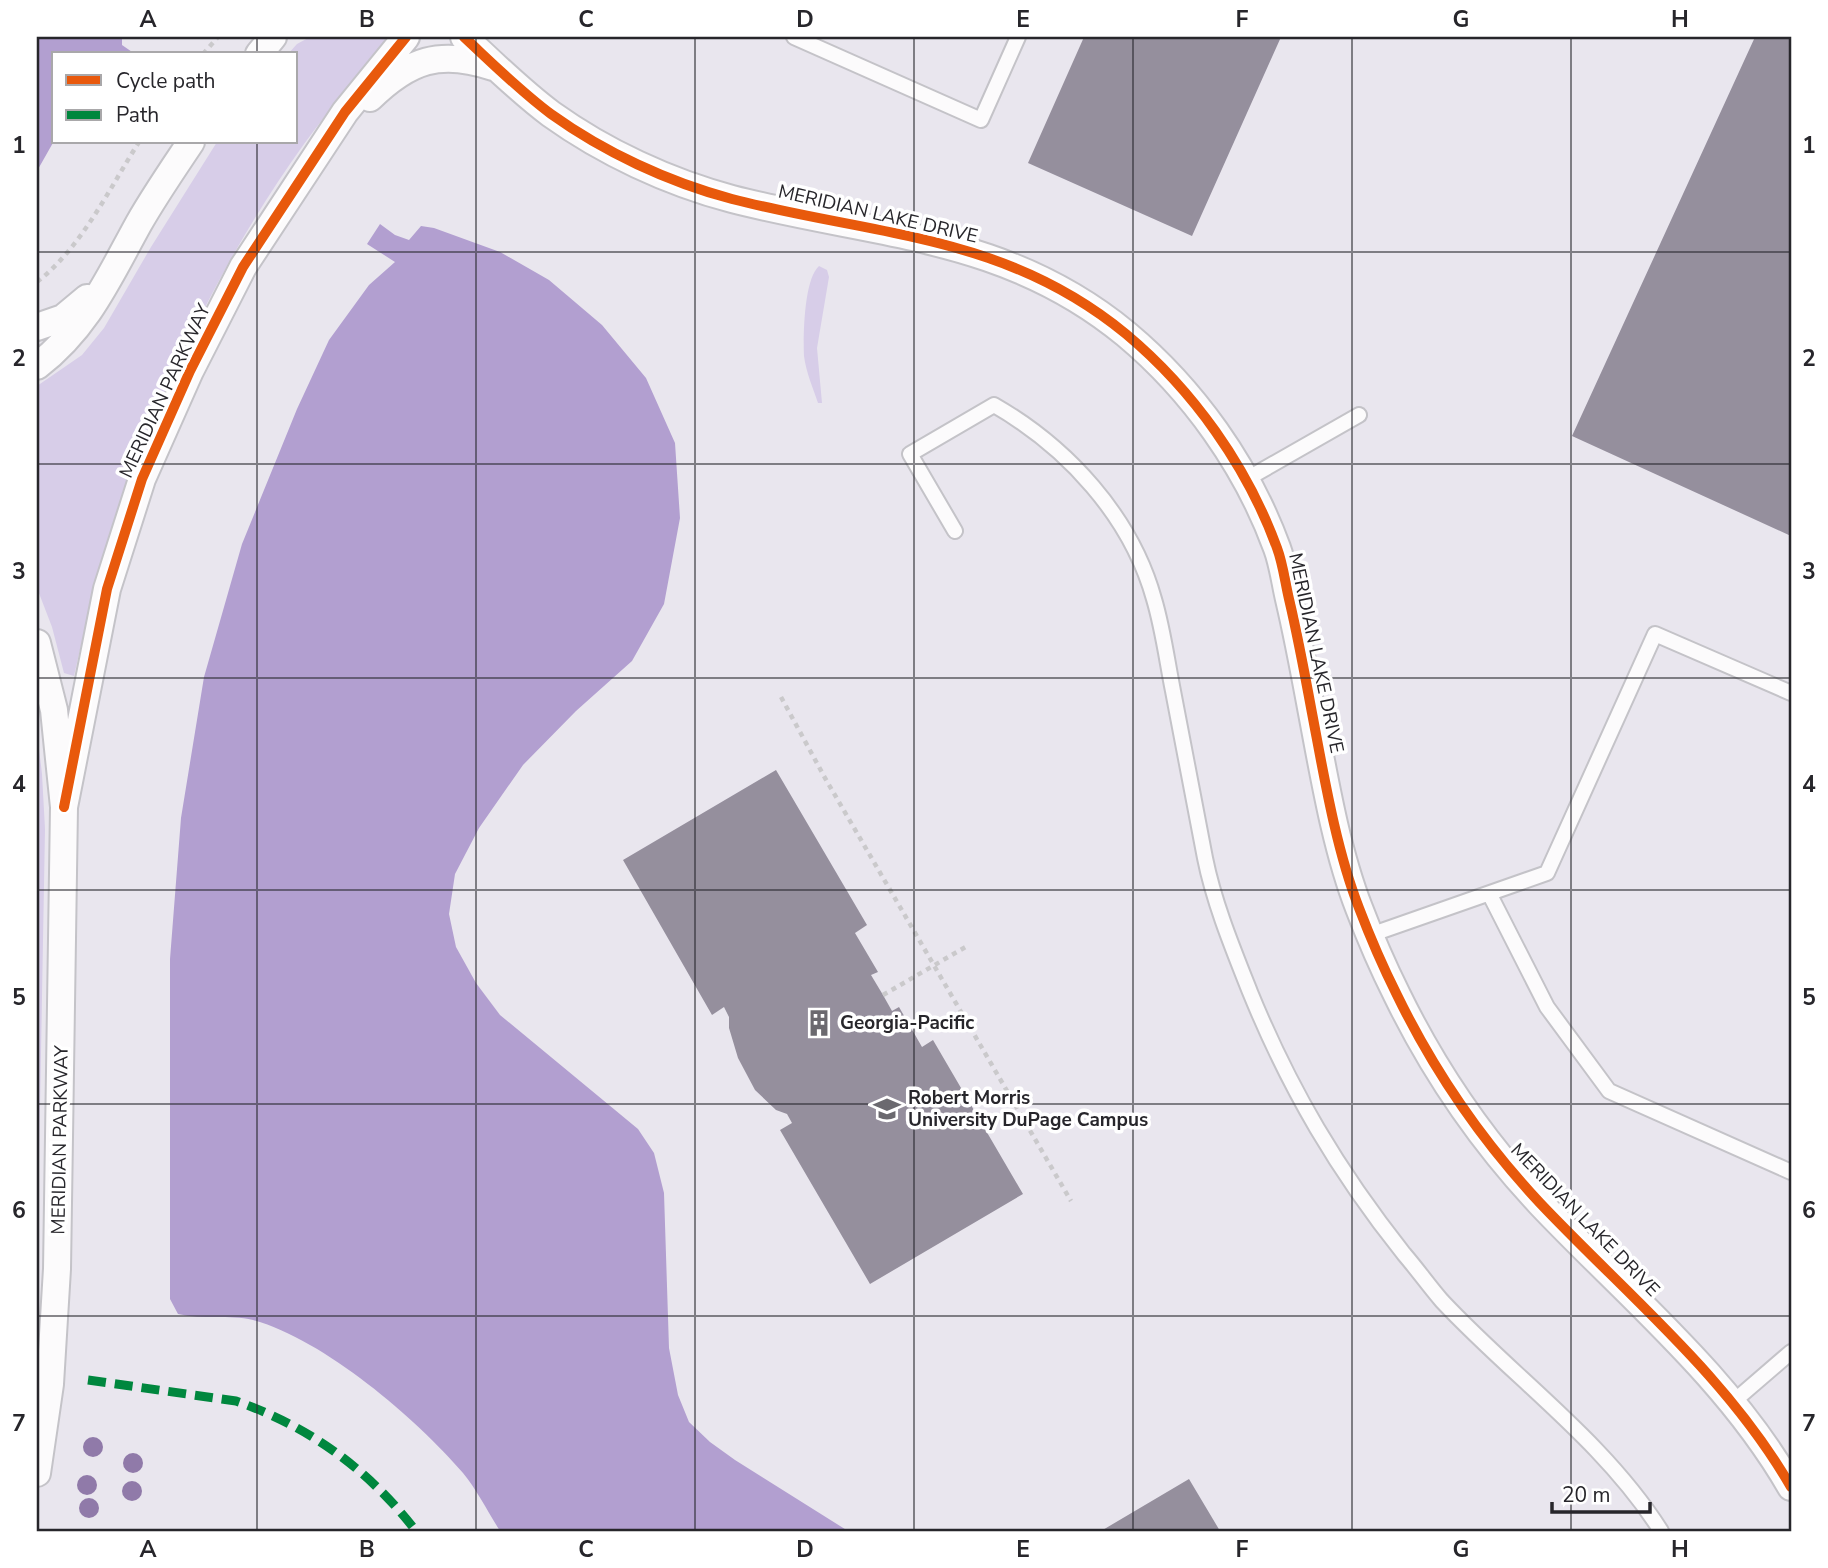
<svg xmlns="http://www.w3.org/2000/svg" width="1828" height="1568" viewBox="0 0 1828 1568" font-family="'Nunito Sans',sans-serif">
  <style>
    .green { fill: #d7cde8 }
    .water { fill: #b29fd0 }
    .building { fill: #958f9d }
    .lines { fill: none; stroke-linecap: round; stroke-linejoin: round }
    .lane-casing { stroke: #c4c3c8; stroke-width: 18 }
    .street-casing { stroke: #c4c3c8; stroke-width: 30 }
    .path { stroke: #cac9cb; stroke-width: 4.5; stroke-dasharray: 5 5; stroke-linecap: butt }
    .lane { stroke: #fcfbfc; stroke-width: 14 }
    .street { stroke: #fcfbfc; stroke-width: 26 }
    .quiet { stroke: #00873e; stroke-width: 9; stroke-dasharray: 18 9; stroke-linecap: butt }
    .cycleway-casing { stroke: #fff; stroke-width: 15 }
    .cycleway { stroke: #e8590c; stroke-width: 10 }
    .tree { fill: #907aa9 }
    .grid { fill: none; stroke: #27262b; stroke-width: 2; stroke-opacity: 0.55 }
    .labels { text-anchor: middle; dominant-baseline: central; stroke-width: 7; stroke-linejoin: round; paint-order: stroke }
    .street-label { font-size: 19px; fill: #27262b; stroke: #fff }
    .poi-label { font-size: 19px; font-weight: bold; fill: #27262b; stroke: #fff; text-anchor: start }
    .neatline { fill: none; stroke: #27262b; stroke-width: 2.5 }
    .grid-label { font-size: 23px; text-anchor: middle; font-weight: bold; fill: #27262b }
  </style>
  <rect width="100%" height="100%" fill="#e9e6ee"/>
  <path class="green" d="M310,37H391C361,72 331,107 304,144C191,302 116,487 74,676L64,673L52,627L37,588V386L82,355L104,328L151,247L217,142H296V54H288L297,44Z
    M819,266L827,270L829,277L817,348L822,403H818C813,388 806,372 804,356C803,336 804,279 819,266Z
    M37,732L42,774L45,829L37,1276Z"/>
  <path class="water" d="M37,37H122V45L135,54H54V141L37,171Z
    M380,224L395,235L409,240L421,226L434,228L500,252L549,280L602,325L646,378L675,443L680,518L664,604L632,661L576,711L523,765L479,828L455,874L449,914L456,947L476,983L500,1015L638,1129L654,1153L664,1193L669,1348L678,1395L689,1422L710,1442L735,1460L848,1531H500C488,1512 477,1490 463,1473C416,1418 323,1339 253,1320C229,1314 203,1320 178,1314L170,1299V959L181,818L204,677L242,544L297,409L329,340L369,285L395,262L367,244Z"/>
  <path class="building" d="M1084,37H1281L1192,236L1028,163Z
    M1755,37H1791V536L1572,436Z
    M776,770L867,925L855,933L878,972L871,975L883,995L892,1011L899,1007L922,1047L933,1040L1023,1194L870,1284L780,1130L792,1123L787,1114L776,1110L755,1090L738,1058L729,1028V1017L724,1007L712,1015L623,860Z
    M1189,1479L1220,1531H1101Z"/>
  <g class="lines">
    <defs>
      <path id="lane" d="M794,37L981,120L1018,37
        M1245,480L1359,415
        M955,531L910,454L994,405C1067,447 1131,516 1154,599C1163,629 1167,661 1173,691C1184,747 1194,802 1205,858C1214,903 1233,949 1250,992C1290,1090 1338,1171 1404,1254C1417,1269 1429,1286 1442,1301C1514,1378 1604,1441 1661,1531
        M1490,895L1547,1007L1609,1091L1791,1172
        M1370,935L1547,873L1655,634L1791,693
        M1733,1402L1791,1352"/>
      <path id="street" d="M464,37C492,63 520,91 551,114C604,152 668,182 732,199C875,236 1005,234 1126,334C1193,390 1247,466 1277,548C1283,564 1285,582 1289,599C1298,637 1305,675 1312,713C1324,776 1336,849 1359,908C1370,937 1383,967 1397,995C1434,1071 1483,1142 1540,1203C1627,1295 1727,1376 1791,1487
        M259,54L273,37
        M370,98C409,60 440,49 493,67
        M37,327L63,318L87,298
        M37,366C88,327 109,277 139,223C155,195 173,169 191,142
        M37,643L54,710L64,807L57,1269L50,1384L37,1473
        M64,807L107,589L142,479L190,371L243,267L345,112L406,37"/>
    </defs>
    <use href="#lane" class="lane-casing"/>
    <use href="#street" class="street-casing"/>
    <path class="path" d="M203,54L218,37
      M37,282C82,247 109,189 139,142
      M781,697L825,778L1071,1201
      M883,995L969,945"/>
    <use href="#lane" class="lane"/>
    <use href="#street" class="street"/>
    <path class="quiet" d="M88,1380L236,1401C310,1427 368,1469 416,1531"/>
    <defs>
      <path id="cycleway" d="M464,37C492,63 520,91 551,114C604,152 668,182 732,199C875,236 1005,234 1126,334C1193,390 1247,466 1277,548C1283,564 1285,582 1289,599C1298,637 1305,675 1312,713C1324,776 1336,849 1359,908C1370,937 1383,967 1397,995C1434,1071 1483,1142 1540,1203C1627,1295 1727,1376 1791,1487
        M64,807L107,589L142,479L190,371L243,267L345,112L406,37"/>
    </defs>
    <use href="#cycleway" class="cycleway-casing"/>
    <use href="#cycleway" class="cycleway"/>
  </g>
  <g class="tree">
    <circle cx="93" cy="1447" r="10"/>
    <circle cx="133" cy="1463" r="10"/>
    <circle cx="87" cy="1485" r="10"/>
    <circle cx="132" cy="1491" r="10"/>
    <circle cx="89" cy="1508" r="10"/>
  </g>
  <path class="grid" d="M257,37V54M476,37V1531M695,37V1531M914,37V1531M1133,37V1531M1352,37V1531M1571,37V1531M257,142V1531M37,252H1791M37,464H1791M37,678H1791M37,890H1791M37,1104H1791M37,1316H1791"/>
  <defs>
    <symbol id="building-bare" viewBox="-9 -9 18 18"><path d="M-4-6H4V6H1V3H-1V6H-4ZM-2.5-4.3h1.7v1.8h-1.7ZM.8-4.3h1.7v1.8H.8ZM-2.5-1h1.7V.8h-1.7ZM.8-1h1.7V.8H.8Z" fill="#6b696f" stroke="#fff" stroke-width="2.5" paint-order="stroke"/></symbol>
    <symbol id="university-bare" viewBox="-9 -9 18 18"><path d="M0-5L7-2L0 1L-7-2ZM-4 1L0 2.5L4 1V4Q0 6-4 4Z" fill="#6b696f" stroke="#fff" stroke-width="2.5" paint-order="stroke"/></symbol>
  </defs>
  <g fill-rule="evenodd">
    <use href="#building-bare" x="800" y="1004" width="38" height="38"/>
    <use href="#university-bare" x="868" y="1090" width="38" height="38"/>
  </g>
  <g class="labels">
    <g class="street-label">
      <text transform="translate(878 214) rotate(13)">MERIDIAN LAKE DRIVE</text>
      <text transform="translate(165 391) rotate(-65)">MERIDIAN PARKWAY</text>
      <text transform="translate(1316 653) rotate(78)">MERIDIAN LAKE DRIVE</text>
      <text transform="translate(60 1140) rotate(-89)">MERIDIAN PARKWAY</text>
      <text transform="translate(1585 1220) rotate(46)">MERIDIAN LAKE DRIVE</text>
    </g>
    <g class="poi-label">
      <text x="840" y="1023">Georgia-Pacific</text>
      <text x="908" y="1098">Robert Morris<tspan x="908" dy="22">University DuPage Campus</tspan></text>
    </g>
  </g>
  <rect width="1828" height="1568" fill="none" stroke="#ffffff" stroke-width="77"/>
  <rect x="52" y="52" width="245" height="91" fill="#ffffff" stroke="#a9a8aa" stroke-width="2"/>
  <rect x="66" y="75" width="35" height="10" fill="#e8590c" stroke="#a9a8aa" stroke-width="2"/>
  <text x="116" y="88" font-size="21" fill="#27262b">Cycle path</text>
  <rect x="66" y="110" width="35" height="10" fill="#00873e" stroke="#a9a8aa" stroke-width="2"/>
  <text x="116" y="122" font-size="21" fill="#27262b">Path</text>
  <path d="M1552 1502v10h98v-10" fill="none" stroke="#27262b" stroke-width="3.5"/>
  <text x="1562" y="1502" font-size="21" fill="#27262b" stroke="#ffffff" stroke-width="5" paint-order="stroke">20 m</text>
  <rect x="38" y="38" width="1752" height="1492" class="neatline"/>
  <g class="grid-label">
    <text x="148" y="27">A</text>
    <text x="367" y="27">B</text>
    <text x="586" y="27">C</text>
    <text x="805" y="27">D</text>
    <text x="1023" y="27">E</text>
    <text x="1242" y="27">F</text>
    <text x="1461" y="27">G</text>
    <text x="1680" y="27">H</text>
    <text x="19" y="153">1</text>
    <text x="1809" y="153">1</text>
    <text x="19" y="366">2</text>
    <text x="1809" y="366">2</text>
    <text x="19" y="579">3</text>
    <text x="1809" y="579">3</text>
    <text x="19" y="792">4</text>
    <text x="1809" y="792">4</text>
    <text x="19" y="1005">5</text>
    <text x="1809" y="1005">5</text>
    <text x="19" y="1218">6</text>
    <text x="1809" y="1218">6</text>
    <text x="19" y="1431">7</text>
    <text x="1809" y="1431">7</text>
    <text x="148" y="1557">A</text>
    <text x="367" y="1557">B</text>
    <text x="586" y="1557">C</text>
    <text x="805" y="1557">D</text>
    <text x="1023" y="1557">E</text>
    <text x="1242" y="1557">F</text>
    <text x="1461" y="1557">G</text>
    <text x="1680" y="1557">H</text>
  </g>
</svg>
